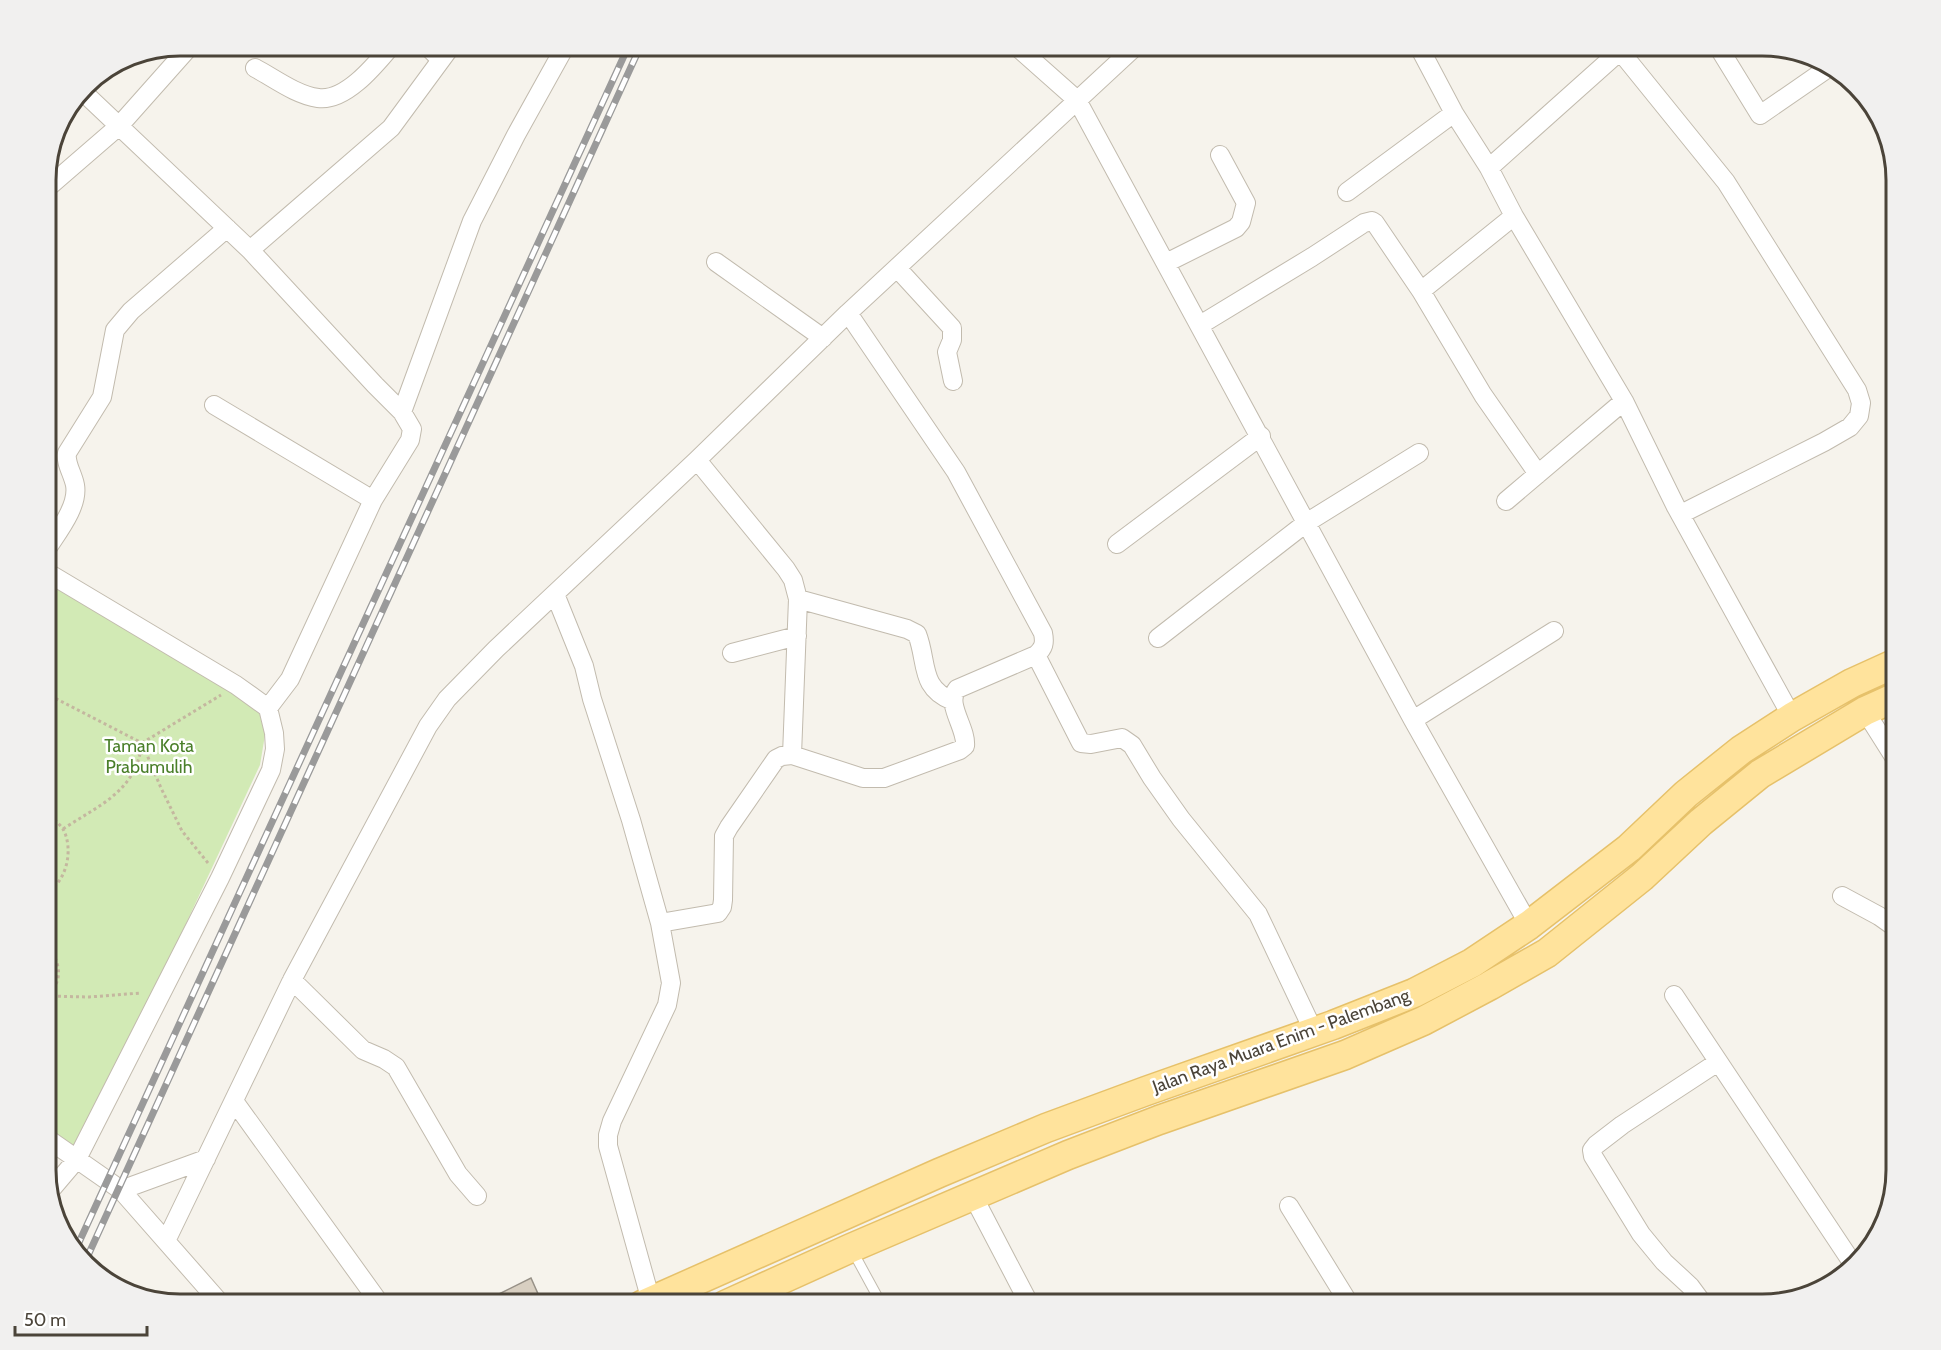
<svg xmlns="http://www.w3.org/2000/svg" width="1941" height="1350" viewBox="0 0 1941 1350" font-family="Cabin,sans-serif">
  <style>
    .green { fill: #d2eab5 }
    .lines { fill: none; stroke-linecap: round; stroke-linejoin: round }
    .service-casing { stroke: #c2bbae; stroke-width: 11 }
    .minor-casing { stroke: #c2bbae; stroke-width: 20 }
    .primary-casing { stroke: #e6c16a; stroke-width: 31 }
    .path { stroke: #c4b79f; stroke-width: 3; stroke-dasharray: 3 3; stroke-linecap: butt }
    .service { stroke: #fff; stroke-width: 9 }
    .minor { stroke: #fff; stroke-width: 18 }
    .primary { stroke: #ffe39c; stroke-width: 28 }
    .rail-casing { stroke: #9a9a9a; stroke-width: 7 }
    .rail { stroke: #fff; stroke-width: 4.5; stroke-dasharray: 14; stroke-linecap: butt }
    .wall { fill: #bab2a6 }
    .building { fill: #d8cfc1; stroke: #979187; stroke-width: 1.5 }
    .labels { text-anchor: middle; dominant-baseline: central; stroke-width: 5; stroke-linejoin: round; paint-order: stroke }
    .park-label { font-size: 18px; fill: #4a7f2a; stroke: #fff }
    .street-label { font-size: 18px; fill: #4b4439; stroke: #fff }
    .rim { fill: none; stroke: #4b4439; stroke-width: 3 }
  </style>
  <rect width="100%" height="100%" fill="#f6f3ec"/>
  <path class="green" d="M45,573L257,703L265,735L260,765L78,1155L45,1133Z"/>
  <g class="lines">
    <defs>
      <path id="service" d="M852,1250L882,1305"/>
      <path id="minor" d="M426,45L441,60
        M1015,45L1077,100L1413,720L1529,925
        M1418,45L1454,113L1489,168L1514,216L1624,401L1676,507L1792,717
        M1717,45L1760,115L1831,66
        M255,68C274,78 296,95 318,98C346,102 376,64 392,45
        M81,90L250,250L375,385L402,412L412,429L410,440L373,500L290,679L268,708
        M1489,168L1620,51L1726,182L1857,390L1861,403L1859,416L1850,427L1824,442L1681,514
        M45,190L119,126L191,45
        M1347,192L1454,113
        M250,250L391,128L452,45
        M716,262L823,338
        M1166,263L1236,228L1241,222L1246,203L1220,155
        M897,268L952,328V340L947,352L953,381
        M1421,291L1514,216
        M1200,325L1312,257L1364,223L1372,221L1375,223L1421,291L1483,395L1538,474
        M214,405L373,500
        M402,412L472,221L516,135L566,45
        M697,460L786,569L793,580L798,599L792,755
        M1506,501L1624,401
        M1117,544L1261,436
        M45,552C56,534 79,507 75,485C73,474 65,463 67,453L102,397L115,330L131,311L227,228
        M45,571L236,685L268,708L274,733L275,749L271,770L220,878L77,1159L49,1192
        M555,594L584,666L592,699L631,820L660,923L671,983L667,1005L612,1121L608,1135V1146L651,1301
        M798,599L907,629L917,634C928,662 919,688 953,701
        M1158,638L1306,523L1419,453
        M732,653L797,636
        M1036,655L1081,743L1091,744L1122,738L1132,745L1152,778L1181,819L1258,914L1314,1032
        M1865,711L1896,760
        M1413,720L1554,631
        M1842,896L1879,916L1896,928
        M660,923L718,913L722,907L723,900L724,836L729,827L776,759L782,756L792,755L863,778H884L960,750L965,746C967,728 945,704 957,689L1036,655C1044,648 1045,643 1043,633L956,472L848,313
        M292,980L363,1050L384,1059L396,1067L458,1174L477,1196
        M1674,995L1853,1264
        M234,1101L381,1305
        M45,1137L121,1190L222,1305
        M121,1190L206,1159
        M973,1196L1030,1305
        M1289,1206L1350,1305
        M166,1241L292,980L428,726L447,699L496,649L697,460L848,313L1137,45
        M1704,1305L1690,1286L1664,1262L1641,1234L1593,1156L1592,1150L1596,1145L1622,1125L1718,1062"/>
      <path id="primary" d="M642,1305L939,1173L1046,1128L1146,1091L1333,1025L1414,993L1472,963L1529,925L1629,848L1686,794L1741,750L1792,717L1852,683L1896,663
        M725,1305L851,1248L1068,1155L1159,1120L1345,1055L1423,1021L1489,986L1547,953L1642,877L1701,822L1760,774L1865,711L1896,697"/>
    </defs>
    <use href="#service" class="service-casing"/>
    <use href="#minor" class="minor-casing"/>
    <use href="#primary" class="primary-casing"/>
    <path class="path" d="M45,693L142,743C136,792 99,805 63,829
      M45,812C51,816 59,823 63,829C74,849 67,883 45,893
      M208,863L182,831L161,788L142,743L221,695
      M45,936C56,960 68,975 47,996
      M46,996L89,997L141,993"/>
    <use href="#service" class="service"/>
    <use href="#minor" class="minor"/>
    <use href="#primary" class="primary"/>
    <defs>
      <path id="rail" d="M75,1251L629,45
        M85,1262L641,45"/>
    </defs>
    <use href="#rail" class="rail-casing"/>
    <use href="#rail" class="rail"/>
  </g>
  <path class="wall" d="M495,1296L543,1305H492Z"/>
  <path class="building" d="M531,1278L543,1305H498L495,1296Z"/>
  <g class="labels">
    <g class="park-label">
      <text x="149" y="746">Taman Kota<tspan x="149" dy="21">Prabumulih</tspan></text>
    </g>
    <g class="street-label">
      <text transform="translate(1281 1041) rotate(-20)">Jalan Raya Muara Enim - Palembang</text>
    </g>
  </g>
  <path d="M0 0H1941V1350H0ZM180 56H1762A124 124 0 0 1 1886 180V1170A124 124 0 0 1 1762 1294H180A124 124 0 0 1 56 1170V180A124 124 0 0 1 180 56Z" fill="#f1f0ef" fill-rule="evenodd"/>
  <path class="rim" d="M180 56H1762A124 124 0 0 1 1886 180V1170A124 124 0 0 1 1762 1294H180A124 124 0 0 1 56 1170V180A124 124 0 0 1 180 56Z"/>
  <path d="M15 1326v9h132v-9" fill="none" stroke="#4b4439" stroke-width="3"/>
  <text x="24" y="1326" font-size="18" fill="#4b4439" stroke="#ffffff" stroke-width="4.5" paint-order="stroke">50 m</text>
</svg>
